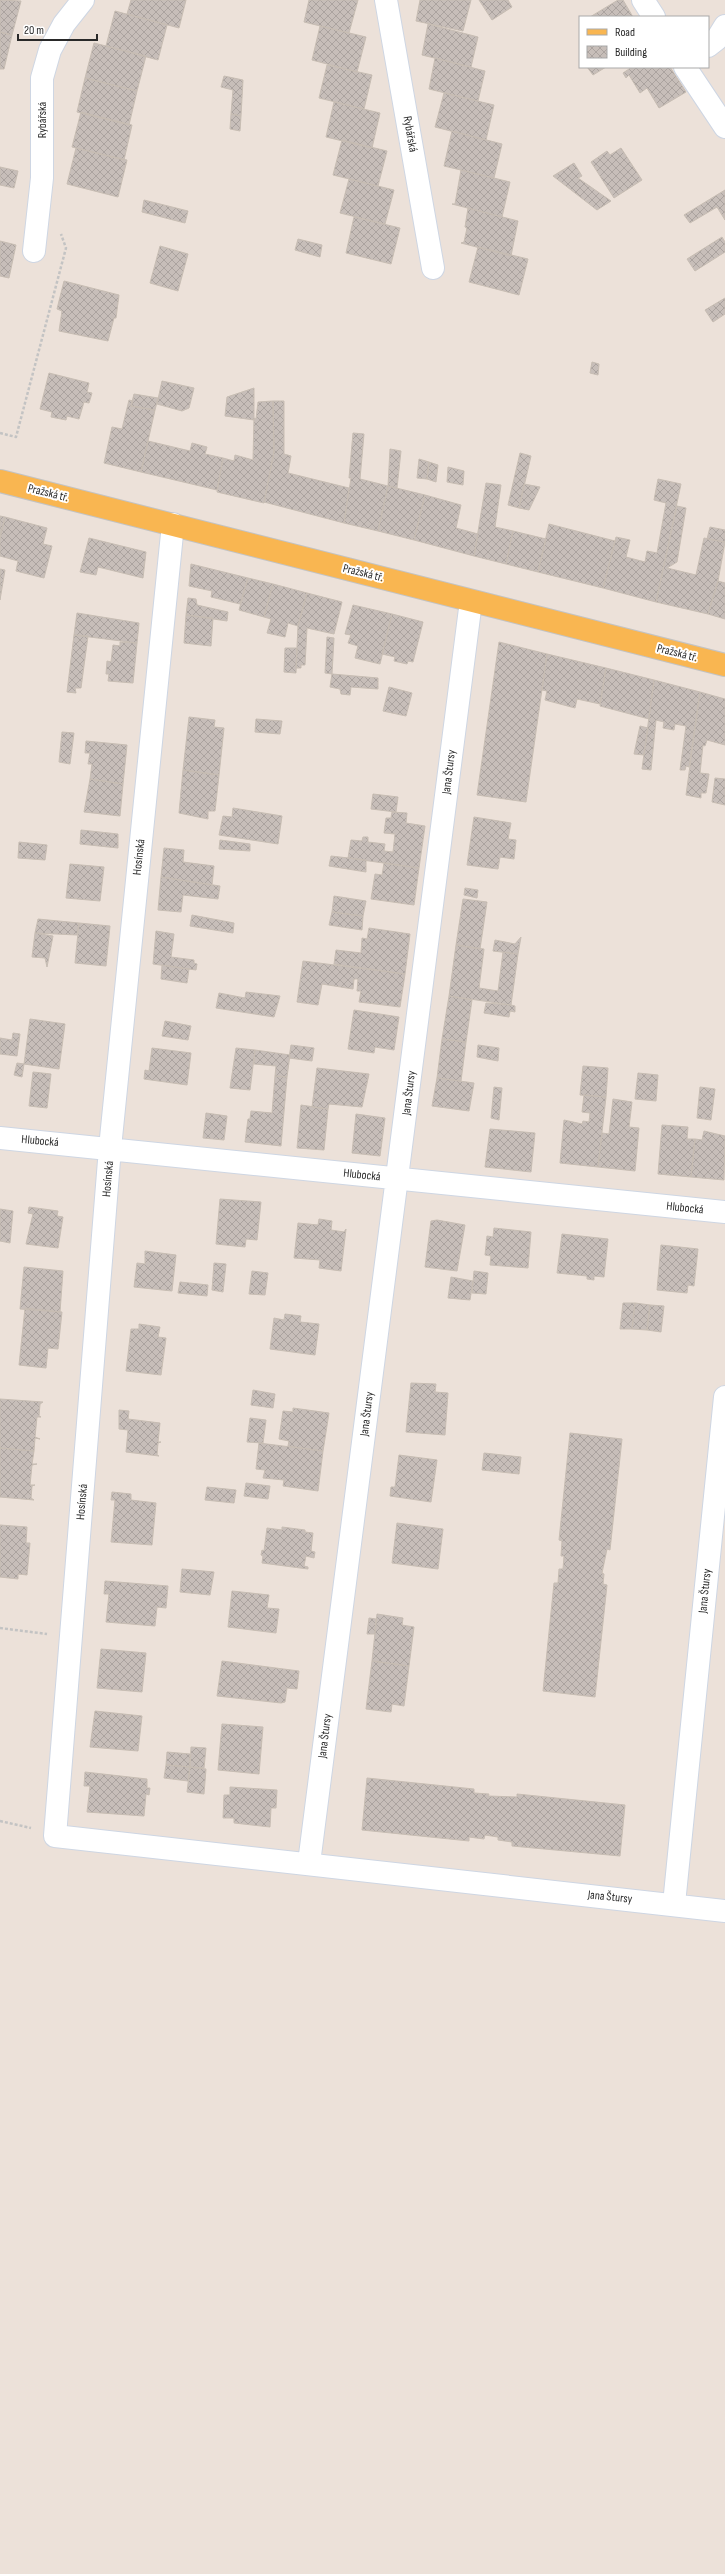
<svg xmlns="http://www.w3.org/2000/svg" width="725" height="2574" viewBox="0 0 725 2574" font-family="'Sofia Sans Condensed',sans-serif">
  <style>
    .building { fill: url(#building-cross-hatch); stroke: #c7bdb3 }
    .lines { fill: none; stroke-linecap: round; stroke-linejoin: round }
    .minor-casing { stroke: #ced6e3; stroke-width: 24 }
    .major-casing { stroke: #c3c3c3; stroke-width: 24 }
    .path { stroke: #c3c3c3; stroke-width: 2.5; stroke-dasharray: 3 2; stroke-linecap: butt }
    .minor { stroke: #fff; stroke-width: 22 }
    .major { stroke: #f9b651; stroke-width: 22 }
    .labels { text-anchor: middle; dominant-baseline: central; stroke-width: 4; stroke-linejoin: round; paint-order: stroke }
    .street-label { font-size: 12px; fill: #292929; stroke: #fff }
  </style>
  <defs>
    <pattern id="building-cross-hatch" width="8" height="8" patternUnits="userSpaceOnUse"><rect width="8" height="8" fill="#c7beb9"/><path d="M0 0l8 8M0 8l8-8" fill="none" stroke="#aba39f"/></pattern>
  </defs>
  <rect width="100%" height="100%" fill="#ece1d9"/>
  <path class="building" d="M0,0L21,1L12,35L0,32Z
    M131,0H186L179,28L127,14Z
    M309,0H358L349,33L304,22Z
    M420,0H471L463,31L416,21Z
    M479,0H508L512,7L492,20Z
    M618,0H623L633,17H590Z
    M115,11L167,25L158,60L106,46Z
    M428,24L478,37L471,67L422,55Z
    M320,26L366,37L357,72L312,60Z
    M0,32L12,35L4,69H0Z
    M94,43L146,56L137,91L85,78Z
    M435,58L485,71L478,101L429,89Z
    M327,65L372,75L364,109L319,98Z
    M587,67H606L593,75Z
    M632,67H670L686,92L659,108L647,88L640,93L629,75L626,78L623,73Z
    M224,76L243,80L241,116L231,114L233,90L221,87Z
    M85,78L137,91L129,125L77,112Z
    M444,93L494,105L486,140L435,127Z
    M334,102L380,113L372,148L326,137Z
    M81,112L132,125L124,160L72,147Z
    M231,114L241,116L240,131L230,129Z
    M452,131L502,144L494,178L444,166Z
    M342,140L387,151L378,186L333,175Z
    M76,148L127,160L118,197L67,184Z
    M621,148L642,180L614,198L591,162L607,151L610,155Z
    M574,163L582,176L578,178L611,201L597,210L553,176Z
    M0,167L18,171L14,188L0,185Z
    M461,170L510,182L502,217L452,204H455Z
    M349,179L394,190L385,224L340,213Z
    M725,190V220L717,207L690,223L684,215Z
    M144,200L188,211L185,223L142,212Z
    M468,208L518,221L511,256L461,243L464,242L467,228L465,227Z
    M354,217L400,228L391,264L346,253Z
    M722,237L725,242V252L695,271L687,259Z
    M298,239L322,245L320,257L295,250Z
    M0,241L16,245L9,278L0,276Z
    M160,246L188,254L178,291L150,283Z
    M478,247L528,259L519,295L469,282Z
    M64,281L119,295L116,318H114L108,341L59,331L62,311L57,309Z
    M725,298V314L713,322L705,310Z
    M592,362L599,364L598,375L590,373Z
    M49,373L89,383L87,392L92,393L89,403L84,402L79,419L67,416L66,420L51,417L52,412L40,409Z
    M162,381L194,388L189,408L182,411L157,404Z
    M254,388V420L225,416L227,397Z
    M134,394L158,398L155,410L131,406Z
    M129,400L133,401L131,406L155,410L141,472L104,463L112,427L122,429Z
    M273,401L274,452L264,503L217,492L223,458L234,461L235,455L253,460L254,418L256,419L258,402Z
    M273,401H284V454L291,456L288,473L349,488L344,523L264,502L274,452Z
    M353,433L364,434L360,479L388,486L378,531L344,523L351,478H349Z
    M148,441L190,451L192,443L207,447L205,454L223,458L217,490L141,472Z
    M390,449L401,451L397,488L388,486Z
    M520,453L531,456L519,508L508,505Z
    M419,459L429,462L427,479L417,478Z
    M429,462L438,465L436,482L427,479Z
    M448,467L464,471L463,485L447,482Z
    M658,479L681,484L656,602L603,588L616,537L630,540L626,557L645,562L647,551L657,553L666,503L654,500Z
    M486,483L501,485L495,527L513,531L506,564L474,556Z
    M524,484L540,487L529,510L519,508Z
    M388,486L425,495L414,540L378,531Z
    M425,495L461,505L456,528L478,534L474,556L414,540Z
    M677,506L686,508L677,562L667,568L696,575L704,538L725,542L718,581L708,614L656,602Z
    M0,516L5,517L0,538Z
    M5,517L47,528L43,544L52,546L44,578L16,571L18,561L0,556V538Z
    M549,524L615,541L603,588L538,572Z
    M710,527L725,530V542L707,539Z
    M513,531L546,539L538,572L506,564Z
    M89,538L146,552L143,578L98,567L96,575L80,572Z
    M191,564L248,578L240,604L211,597L212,591L189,586Z
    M0,569L5,570L0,600Z
    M248,578L273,584L264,617L239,610Z
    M718,581L725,583V619L708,614Z
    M273,584L307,593L298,626L288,623L285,637L267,633L271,619L264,617Z
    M307,593L342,602L334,634L307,628L305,665H301V668H296L298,626Z
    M188,598L196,599L197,605L228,612L227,621L186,615Z
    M353,605L392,614L380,664L355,658L358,646L348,643L351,635L345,634Z
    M77,613L139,623L137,643L74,635Z
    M392,614L423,622L413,662L408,661L407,664L394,661L395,657L382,654Z
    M186,615L213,618L211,646L184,643Z
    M74,635L88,636L81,688H75L76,693L67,692Z
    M327,637L334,638L332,674L325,673Z
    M120,642L137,643L133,683L108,681L109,674H106L107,661L111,662L113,645L120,646Z
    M499,642L547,654L526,802L477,795Z
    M285,648H297L296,673L284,672Z
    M547,654L606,668L600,704L577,699L575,708L545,700L547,691L542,690Z
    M606,668L654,680L649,719L600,706Z
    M332,674L378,678V689L351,687L350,695L341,694L340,689L330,687Z
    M654,680L700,692L689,767L686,766L685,770H680L686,726L675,724L674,730L663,728L664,722L656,720L651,770L642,769Z
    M389,687L412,693L406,716L383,711Z
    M700,692L725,699V745L707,740L705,746L703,745L700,773L709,774L706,793H701V798L686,795Z
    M189,717L215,720L214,727L224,728L219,775L183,770Z
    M256,719L282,721L280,734L255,732Z
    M640,726L648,728L644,755L634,754Z
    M62,732L74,733L70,764L59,762Z
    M86,741L127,745L123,784L90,779L92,764H88L90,753H85Z
    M183,770L219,775L215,811H208V819L179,813Z
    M715,778L725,779V805L712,802Z
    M90,779L123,784L120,816L84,812Z
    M373,794L398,797L396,812L371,809Z
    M233,808L282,816L278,844L219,835L223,816L232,817Z
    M392,812L407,813L406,823L425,826L419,868L348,858L351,840L362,841L363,837H368V842L385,844L384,851L393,852L395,834L384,833L386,818H391Z
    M474,817L511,823L508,839L516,840L514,859L500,857L498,869L467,865Z
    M81,830L118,834V848L80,844Z
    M220,840L250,844V851L219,849Z
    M19,842L47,845L45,860L18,858Z
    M164,848L184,850L183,862L214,866L212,885L161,877Z
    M331,856L366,860V872L329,866Z
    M384,863L419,868L414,905L371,899L375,874L382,875Z
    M70,864L104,867L100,901L66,898Z
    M161,877L220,886L218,899L183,895L181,912L158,910Z
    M465,888L478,890L477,898L464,895Z
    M334,896L366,901L363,916L332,912Z
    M463,899L487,902L480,949L456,945Z
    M332,912L363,916L362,930L329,925Z
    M192,915L234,923L233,933L190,926Z
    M38,919L79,923L77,935L35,933Z
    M79,923L110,926L106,966L75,963Z
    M369,928L410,934L405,974L334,964L336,950L361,953L362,938L367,939Z
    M156,931L174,934L171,957L194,960V963L197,964L196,970L153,964Z
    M35,933L53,936L47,967L45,958L32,957Z
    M521,937L518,954L493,951L495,940L515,944Z
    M456,945L484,949L479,988L498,991L503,952L518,954L511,1005L449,996Z
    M303,961L405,974L400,1007L359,1002L361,991H357L358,979H354L353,989L322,984L318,1005L297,1002Z
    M162,965L189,969L187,983L161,979Z
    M246,992L280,996L274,1017L216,1008L219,993L245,998Z
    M449,996L472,1000L466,1042L442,1039Z
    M486,1003L511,1005L515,1006V1012L510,1011L509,1017L484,1013Z
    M354,1010L399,1017L394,1050L375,1047L374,1053L348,1049Z
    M30,1019L65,1024L59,1069L24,1064Z
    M165,1021L191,1026L188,1040L162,1036Z
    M13,1033L20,1034L17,1056L0,1054V1038L12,1040Z
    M442,1039L466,1042L461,1081L437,1078Z
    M291,1045L314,1048L312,1061L289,1058Z
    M478,1045L499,1048L498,1061L477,1057Z
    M152,1048L191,1053L187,1085L144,1079L145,1070L149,1071Z
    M236,1048L255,1050L250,1090L230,1088Z
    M255,1050L290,1055L287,1077L275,1076L276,1066L254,1064Z
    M17,1063L24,1064L22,1077L14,1075Z
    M583,1066L608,1068L606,1097L580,1095Z
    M317,1068L369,1074L362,1107L329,1104L328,1109L312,1107Z
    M33,1072L51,1074L47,1108L29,1106Z
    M638,1073L658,1075L656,1101L635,1099Z
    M275,1076L287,1077L281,1146L245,1142L248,1119H250L251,1111L272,1113Z
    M437,1078L474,1083L469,1111L432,1106Z
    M494,1087L502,1088L499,1120L491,1118Z
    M700,1087L715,1089L711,1120L697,1118Z
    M584,1095L606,1097L598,1167L560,1163L564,1120L582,1124L583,1121L589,1122L590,1113L582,1112Z
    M613,1099L632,1102L629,1127L639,1128L635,1171L598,1167L602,1133L609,1134Z
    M301,1105L328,1109L324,1150L297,1148Z
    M206,1113L227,1116L224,1140L203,1138Z
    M356,1114L385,1118L380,1156L352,1153Z
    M662,1125L688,1127L687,1139H695L691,1177L658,1174Z
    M490,1129L535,1133L531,1172L485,1167Z
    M704,1131L725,1136L724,1180L691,1177L695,1139L702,1140Z
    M220,1199L261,1202L257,1240L246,1239L245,1247L216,1244Z
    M29,1207L58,1211L57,1216L63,1217L58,1248L26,1244L33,1214L28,1213Z
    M0,1209L13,1211L10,1243L0,1241Z
    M319,1219L332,1221L331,1230L344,1232L346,1229L341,1271L319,1268L320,1260L294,1258L298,1223L318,1225Z
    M437,1220L465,1225L457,1271L425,1267L431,1221Z
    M494,1228L531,1232L528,1268L490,1265L491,1256L485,1255L487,1236L493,1237Z
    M562,1234L608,1239L604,1277L594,1276V1280L587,1279V1276L557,1273Z
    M661,1245L698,1249L694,1286L688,1285L687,1293L657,1290Z
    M145,1251L176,1255L172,1291L134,1287L137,1263L145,1264Z
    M214,1263L226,1264L223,1292L212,1290Z
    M24,1267L63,1271L60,1312L20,1309Z
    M252,1271L268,1273L265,1295L249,1294Z
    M474,1271L488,1273L486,1294L472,1293Z
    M451,1277L473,1281L470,1300L448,1298Z
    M180,1282L208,1285L207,1296L178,1293Z
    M623,1303H635L632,1329H620Z
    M635,1303L650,1305L647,1330L632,1329Z
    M650,1305L664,1306L661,1332L647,1330Z
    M25,1308L62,1312L58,1349L48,1348L46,1368L19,1365Z
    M285,1314L301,1316L300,1322L319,1324L315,1355L270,1349L274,1318L284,1320Z
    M139,1324L160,1327L158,1337L166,1338L161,1375L126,1371L131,1329H139Z
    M411,1383L436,1384L435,1392L448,1393L445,1435L406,1432Z
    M253,1390L275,1394L273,1408L251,1405Z
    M0,1399L43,1402L40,1404L39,1416L41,1417H37L35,1437L40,1439L35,1438L34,1451L0,1448Z
    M293,1408L329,1413L323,1451L288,1446L289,1441L279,1439L283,1411L293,1412Z
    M119,1410L129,1411L128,1419L160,1423L158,1442H161L158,1443L157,1455L159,1456L126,1452L128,1430L119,1429Z
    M250,1418L266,1420L263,1443L247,1442Z
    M570,1433L622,1439L610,1550L607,1549L602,1573L604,1574L603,1584L607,1585L595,1697L543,1691L554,1583H558L559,1569H563L564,1556H561L562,1541L559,1540Z
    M259,1443L323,1451L318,1491L283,1486L284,1480L263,1478L265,1470L256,1469Z
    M0,1448L34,1451L32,1464H37L32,1465L30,1485H35L32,1486L31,1498L34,1500L0,1497Z
    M484,1453L521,1457L519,1474L482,1470Z
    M399,1455L437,1460L431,1502L390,1496L391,1487H395Z
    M246,1483L270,1486L268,1499L244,1496Z
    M207,1487L236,1490L234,1503L205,1500Z
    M112,1492L131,1494V1500L156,1503L152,1545L111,1542L115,1500H111Z
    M397,1523L443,1529L438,1569L392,1563Z
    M0,1525L27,1527L26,1543H30L27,1575L18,1574V1579L0,1577Z
    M282,1527L305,1530V1532L313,1533L311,1551L315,1552L314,1558L306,1556L304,1566L308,1567V1569L262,1563L263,1556L261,1555L262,1550L264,1551L267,1528L282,1530Z
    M182,1569L214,1572L210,1595L180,1592Z
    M105,1581L168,1586L166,1608L157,1607L155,1626L106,1622L109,1594H104Z
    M232,1591L269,1595L267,1608L279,1609L276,1633L228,1627Z
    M377,1614L403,1618L402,1625L414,1627L409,1666L372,1661Z
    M369,1618L376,1619L375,1634H367Z
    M101,1649L146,1653L142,1692L97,1688Z
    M222,1661L299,1671L297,1689L287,1688L285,1702L281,1703L217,1696Z
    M372,1661L409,1666L404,1706L392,1704L391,1712L366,1709Z
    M95,1711L142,1716L138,1751L90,1747Z
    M222,1724L263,1727L259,1774L218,1770Z
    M191,1747L206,1748L204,1768L190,1767Z
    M167,1752L190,1754V1767L166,1765Z
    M166,1765L190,1767L188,1781L164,1778Z
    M190,1767L206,1769L204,1794L187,1792Z
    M85,1772L147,1779V1788H150L149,1795L146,1794L144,1816L87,1812L90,1786H84Z
    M367,1778L474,1789V1793L489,1794L488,1796L517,1797V1794L625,1805L620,1856L512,1846V1842L498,1840V1837L485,1835L484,1839L469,1837V1841L362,1830Z
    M230,1787L277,1790L276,1808H271L270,1827L234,1823V1818H223L224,1795H230Z"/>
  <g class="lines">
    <defs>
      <path id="minor" d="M386,0L433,268
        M643,0L654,17
        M708,46L717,39L725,26
        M685,67L725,127
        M34,251L42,178V78L50,50L64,24L83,0
        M173,524L110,1148L55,1836L725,1911
        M0,1138L725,1212
        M309,1863L471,601
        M674,1904L725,1397"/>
      <path id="major" d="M0,481L725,665"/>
    </defs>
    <use href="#minor" class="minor-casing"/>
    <use href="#major" class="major-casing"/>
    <path class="path" d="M0,433L16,437L66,248L61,234
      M0,1628L47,1634
      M0,1821L31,1828"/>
    <use href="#minor" class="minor"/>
    <use href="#major" class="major"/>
  </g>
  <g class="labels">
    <g class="street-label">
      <text transform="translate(42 120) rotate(-90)">Rybářská</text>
      <text transform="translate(410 134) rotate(80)">Rybářská</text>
      <text transform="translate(48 493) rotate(14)">Pražská tř.</text>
      <text transform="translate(363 573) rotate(14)">Pražská tř.</text>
      <text transform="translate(677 653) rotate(14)">Pražská tř.</text>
      <text transform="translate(449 772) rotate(-83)">Jana Štursy</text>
      <text transform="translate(139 857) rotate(-84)">Hosínská</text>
      <text transform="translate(409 1093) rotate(-83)">Jana Štursy</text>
      <text transform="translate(40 1141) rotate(5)">Hlubocká</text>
      <text transform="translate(362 1175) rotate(6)">Hlubocká</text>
      <text transform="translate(108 1179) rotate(-85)">Hosínská</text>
      <text transform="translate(685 1208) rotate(6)">Hlubocká</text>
      <text transform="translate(367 1414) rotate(-83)">Jana Štursy</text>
      <text transform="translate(82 1502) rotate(-85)">Hosínská</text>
      <text transform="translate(705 1591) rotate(-84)">Jana Štursy</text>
      <text transform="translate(325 1736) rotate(-83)">Jana Štursy</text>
      <text transform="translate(610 1897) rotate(6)">Jana Štursy</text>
    </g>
  </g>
  <rect x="579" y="16" width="130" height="52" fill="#ffffff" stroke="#a9a9a9"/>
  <rect x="587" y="29" width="20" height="6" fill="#f9b651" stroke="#a9a9a9"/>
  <text x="615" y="36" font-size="12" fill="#292929">Road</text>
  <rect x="587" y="46" width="20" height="12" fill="url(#building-cross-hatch)" stroke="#a9a9a9"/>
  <text x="615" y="56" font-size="12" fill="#292929">Building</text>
  <path d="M18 34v6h79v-6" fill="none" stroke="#292929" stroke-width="2"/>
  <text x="24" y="34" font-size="12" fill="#292929" stroke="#ffffff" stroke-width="3" paint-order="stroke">20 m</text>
</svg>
